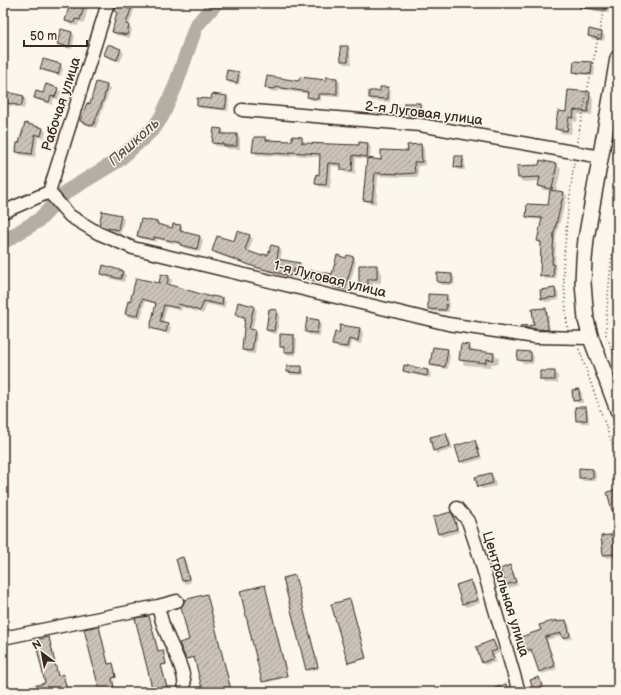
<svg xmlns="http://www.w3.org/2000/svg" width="621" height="695" viewBox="0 0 621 695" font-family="'Balsamiq Sans',sans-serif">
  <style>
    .shadow { fill: #0003 }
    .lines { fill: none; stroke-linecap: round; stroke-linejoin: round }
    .river { stroke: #b6aea2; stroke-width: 15 }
    .building { fill: url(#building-hatch); stroke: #3b2a1e }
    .minor-casing { stroke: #3b2a1e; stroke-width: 15 }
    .major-casing { stroke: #3b2a1e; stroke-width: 18 }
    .path { stroke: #3b2a1e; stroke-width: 1.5; stroke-dasharray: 1 3; stroke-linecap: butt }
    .minor { stroke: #fbf7ec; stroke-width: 12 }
    .major { stroke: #fbf7ec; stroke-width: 15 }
    .labels { text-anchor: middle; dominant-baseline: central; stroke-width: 3; stroke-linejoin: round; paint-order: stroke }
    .street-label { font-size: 14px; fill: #3b2a1e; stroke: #fbf7ec }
    .water-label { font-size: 15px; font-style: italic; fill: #605246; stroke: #fbf7ec }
  </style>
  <defs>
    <pattern id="building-hatch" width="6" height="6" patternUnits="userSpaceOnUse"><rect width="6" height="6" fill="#ccc4b9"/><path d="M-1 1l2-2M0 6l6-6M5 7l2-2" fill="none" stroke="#a79f96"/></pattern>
  </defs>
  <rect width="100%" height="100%" fill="#fbf7ec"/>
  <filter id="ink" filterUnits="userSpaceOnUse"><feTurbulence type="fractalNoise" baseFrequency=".025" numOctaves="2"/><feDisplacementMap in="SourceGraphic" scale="8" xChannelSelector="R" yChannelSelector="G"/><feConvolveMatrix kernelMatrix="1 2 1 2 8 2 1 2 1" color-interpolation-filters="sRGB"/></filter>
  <g filter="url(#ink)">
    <path class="shadow" d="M71,3H89L84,23L79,22L78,26L70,25L66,21Z
      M121,3H136L129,26L132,29L130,38L116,35L113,32L117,14L114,11Z
      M593,3H609V13L595,12L592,9Z
      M72,33L75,36L72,49L61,47L58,44Z
      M602,33L605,36L604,41L592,39L589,36Z
      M347,47L350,50L351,64H345L342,61Z
      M121,50L124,53L120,62L108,58L105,55Z
      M592,63L595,67L594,76L577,74L574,71Z
      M60,65L63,68L61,76L44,71L41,68Z
      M238,73L241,76L239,85L229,83L226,80Z
      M337,79L340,82V97L321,96V101L311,100L308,97L309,94L278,90V92L269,91L266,87L300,82H327Z
      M107,86L110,89L96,128L84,124L81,121L91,105Z
      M388,88L391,91L390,102L373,101L370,98Z
      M57,89L61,92L58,100L54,98L52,105L38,100L35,97Z
      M3,92L23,97L26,100L24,109L4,104Z
      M589,93L593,98L592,115L578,114L577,122L573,121L571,134L561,133L556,128L567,113Z
      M227,97L229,99L228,111L200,108L198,105Z
      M420,104L423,107V117H409L405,114Z
      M25,124L43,129L46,132L44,138L38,137L35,157L20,155L17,151Z
      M222,129L225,133L224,135H237L240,138V149H228L226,147L216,146L213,143Z
      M266,138L269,141L293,142L302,138L305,142V144L360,146L367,144L371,147L370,159L382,161L409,152L421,145L424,148L425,165L418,166V177H407L378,176L376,204L368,203L364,200L368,159L356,158L355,174L346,173L342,169V167L332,166L330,188L320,187L316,184L320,176L321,157L292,155V157L257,155L254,152Z
      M462,157L465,160V170H458L455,167Z
      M557,165L561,169L556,192L564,193L567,196L556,236L555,267L556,268V279H545L541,276V244L538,241L543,220L530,219L527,216L549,206L551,191L543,190L539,185L540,181L523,182L519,177Z
      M3,183L5,185L3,195Z
      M103,212L121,216L124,219L121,233L107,230L100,224Z
      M157,223L159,226L173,229L180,226L183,229V233L200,237L203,240L200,252L184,248L181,245L157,239V242L141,239L138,236Z
      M238,232L250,236L253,239L248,252L262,257H269L279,248L282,251L280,260L300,264L303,267L302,272L297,271L296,278L286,277L259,269L216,254L213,251L235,243Z
      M353,258L356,261L348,292L336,289L333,285L313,282L309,279L332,275L347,259Z
      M376,266L381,271V283H373V292H365L360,287Z
      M123,272L126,275L124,282L105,277L102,274Z
      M452,275L455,278L454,285H441L438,281Z
      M169,276L172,280L170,286L211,299H223L226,302L224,308L207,304L203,314L182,307L181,311L167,307L163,322L168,324L171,327L169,334L154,330L151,327L157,304L145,301L141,319L129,317L126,314L131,303Z
      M555,289L558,292L559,300L545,302L542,298Z
      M446,296L449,299V312H432L429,309Z
      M254,307L257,310L252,331L257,334L255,354L246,353L243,350L246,319L239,318L236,315Z
      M545,309L548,312L550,332L524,330L521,327L535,325Z
      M277,311L280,314L277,334L270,333L267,330Z
      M318,321L321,324L320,336L309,335L306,332Z
      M360,329L363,332L361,344L352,342L350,350L336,347L333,344L339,334Z
      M294,336L297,339L296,355H288L285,352V350L281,347Z
      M469,346L474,351L494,354L499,359L498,364H491V367L465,365L461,360Z
      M447,350L450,354L448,369L434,367L431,364Z
      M531,353L534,357L533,364L522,363L518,359Z
      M301,367L304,370V375H291L288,372Z
      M404,370H428L431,374L430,378L407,373Z
      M555,372L558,376V383H544L541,379Z
      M579,390L582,393L583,403H577L574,400Z
      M585,408L588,411L589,423H580L577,420Z
      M446,434L449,437L453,449L437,454L434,450Z
      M475,441L478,445L482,459L464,464L461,461Z
      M593,470L596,473V481H583L580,477Z
      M491,474L494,477L496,486L482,489L479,486Z
      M451,513L456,519L459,532L442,537L439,534Z
      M618,536V548L617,549V557L607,558L604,555Z
      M183,558L186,561L191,582L186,584L183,581Z
      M510,566L513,570L518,585L509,588L506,585Z
      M295,576L319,669L308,671L284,579Z
      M471,581L474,584L480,603L466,607L463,604L457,585Z
      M265,586L288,677L265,683L241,592Z
      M207,595L232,691L228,692H204L196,658L188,660L180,644L191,641Z
      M351,601L366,659L350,663L348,662Z
      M149,617L159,652L163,651L164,653L167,665L162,666L169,692H154Z
      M556,621L559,623L566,621L569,624L572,638L566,640L563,635L547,640L557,669L543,674L540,671L533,652L526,654L523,651L542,631Z
      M98,627L109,665L112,664L114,665L117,678L113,679L116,692H101Z
      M48,638L58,677L63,675L64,677L68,691L48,692V690L35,692L46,684Z
      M493,642L496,645L499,653L494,655L496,662L485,665L482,662Z
      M539,678L542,681L545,692H535Z
      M586,687L589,692H582L581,689Z
      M139,689L140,692H130L129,691Z"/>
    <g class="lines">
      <path class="river" d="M3,242L39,220L66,192L117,161L142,139L154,128L162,116L175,87L196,26L216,3"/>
    </g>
    <path class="building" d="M70,3H85L80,20L75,19L74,23L65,21Z
      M116,3H127L125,7L131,9L126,24L129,25L127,35L112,32L117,12L113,11Z
      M580,3H606V10L580,8Z
      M61,29L72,32L69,47L57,44Z
      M589,29L602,32L601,39L588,36Z
      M108,44L121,49L117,60L104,55Z
      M340,46H348V61H341Z
      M43,59L61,64L58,74L40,69Z
      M574,61L592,62L591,74L573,72Z
      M227,70L239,72L237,83L225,80Z
      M267,76L299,81L300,77L326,80V77L337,78V94H318V99L307,97L308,92L276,87L275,89L265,88Z
      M96,82L107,85L104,98L93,126L80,121L87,103L90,104Z
      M46,84L58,88L55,97L51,96L49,102L34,98L36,91L43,93Z
      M380,87H388V99L369,98V91H380Z
      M568,90L590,92L588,112L574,110L573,118L569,117L567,131L555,129L558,111L566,112Z
      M3,91L24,96L21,106L3,102Z
      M212,94L227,96L225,109L197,106V98L211,99Z
      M404,103H420V114H404Z
      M25,123L43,128L41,136L35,134L32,154L16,152L17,143H19Z
      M214,128L222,129L221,134H237V146H224V144L212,143Z
      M292,136L302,137V143L359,145V142L368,143L367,157L353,155L352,171L341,170V164L328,163L326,185L315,184L316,174L319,175L320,154L289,152V154L252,152L254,137H266V140L292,141Z
      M421,144L422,162H414L415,173L402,174L375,173L372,201L363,200L367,158L381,160V150L408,151L407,145Z
      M455,156H463L462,168L454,167Z
      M540,160L557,164L552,189L538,186L540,177L518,178L517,166L539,165Z
      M550,190L564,192L554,233L552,264H554L553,277L540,276L541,242L537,241L542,218L526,217L527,204L548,205Z
      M102,211L121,215L118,230L103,227L99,225Z
      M141,219L158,222L157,224L172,228L173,224L181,225L180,231L200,236L197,249L180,245L181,243L154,237V240L137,236Z
      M237,231L250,235L245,250L262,256V254L268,255L271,245L279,247L277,259L300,263L299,270L294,269L293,276L282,274L255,267L212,251L217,236L234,241Z
      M337,255L346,258L347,255L354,257L345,289L332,286L333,283L308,279L310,270L332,274Z
      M103,265L123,271L121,279L101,274Z
      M359,265H377V279H368V288H359Z
      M437,273L452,274V283L437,282Z
      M161,274L169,276L167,284L211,297V296L223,298L222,305L204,301L200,311L179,304L178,308L164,305L160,321L168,323L166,332L150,328L156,303L142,299L138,316L125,314L128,301L130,302L136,278L159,283Z
      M555,288L556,297L541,299L540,290Z
      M428,294L447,295L446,310L428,309Z
      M238,302L254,306L249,329L255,330L252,351L242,350L245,317L235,315Z
      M546,308L548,330L520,327V326L534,325L532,309Z
      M269,309L277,310L274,331L266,330Z
      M307,318L319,320L317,333L305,332Z
      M340,325L360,328L358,341L349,339L347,347L332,345L335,332L339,333Z
      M280,334L294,335V352H284V347H280Z
      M461,344L470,345L469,350L494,353L493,360L486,359V363L459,360Z
      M433,347L448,349L445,367L430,365Z
      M518,351L531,352V361L517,360Z
      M404,365L428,370L427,376L403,371Z
      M287,366H302V373L287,372Z
      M540,371H555V380H540Z
      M579,389L580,400L573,401L572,390Z
      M575,407H586L587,420L576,421Z
      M446,433L450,446L433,451L430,437Z
      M475,440L480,456L460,462L455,446Z
      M579,468L593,469V478H579Z
      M491,473L493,483L478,487L475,477Z
      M618,489V525H616L607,492Z
      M451,512L453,515L457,529L438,534L433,517Z
      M618,534V545L614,546L615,554L603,555L601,536Z
      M183,557L189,579L182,581L176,559Z
      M510,565L516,582L506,585L500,569Z
      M295,575L318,667L306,670L283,578Z
      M471,580L478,600L462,604L456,585Z
      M265,585L287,676L262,682L240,591Z
      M207,594L231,690L222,692H203L194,657L186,659L179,643L189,640L181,607L184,603V600Z
      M350,599L366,658L348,663L331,604Z
      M149,616L158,651L163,650L166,664L161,665L168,692H153L135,618Z
      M557,620V622L566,620L570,636L563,638L561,633L545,637L555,666L539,672L531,649L522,652L518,638L541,630L539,625Z
      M99,626L108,664L113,663L116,677L112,678L115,692H100L96,677L84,629Z
      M49,637L58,676L63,674L67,690L58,692H47V689L34,692L33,686L45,683L35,640Z
      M493,640L497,650L491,652L494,658L482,663L476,647Z
      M539,677L544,692H534L530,680Z
      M506,684L509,692H487V691Z"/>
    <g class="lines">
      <defs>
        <path id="minor" d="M242,110L420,125L601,157
          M49,192L70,216L98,233L133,248L448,324L535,337L591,338
          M49,192L108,3
          M3,212L49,192
          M457,508L468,521L477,548L519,692
          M158,606L177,601
          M3,638L158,606C160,613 161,620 164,627C170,646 188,672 184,692"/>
        <path id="major" d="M618,58L586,239L584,260L583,283L586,320L591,338L618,410"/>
      </defs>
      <use href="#minor" class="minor-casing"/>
      <use href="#major" class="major-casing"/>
      <path class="path" d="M577,142L605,3
        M618,219L611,262L606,321V335L618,362
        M567,327L563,267L568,211L574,162
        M579,349L618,461"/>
      <use href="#minor" class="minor"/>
      <use href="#major" class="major"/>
    </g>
  </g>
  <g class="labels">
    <g class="street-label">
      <text transform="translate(61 104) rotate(-72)">Рабочая улица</text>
      <text transform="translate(424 113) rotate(7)">2-я Луговая улица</text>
      <text transform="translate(330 279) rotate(14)">1-я Луговая улица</text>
      <text transform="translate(506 594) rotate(73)">Центральная улица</text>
    </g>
    <g class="water-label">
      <text transform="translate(134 142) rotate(-42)">Пяшколь</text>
    </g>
  </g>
  <rect width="621" height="695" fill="none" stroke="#fbf7ec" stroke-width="16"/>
  <rect x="8" y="8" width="605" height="679" fill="none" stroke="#3b2a1e" stroke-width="1.5" filter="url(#ink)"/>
  <g transform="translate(42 653) rotate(328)" stroke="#fbf7ec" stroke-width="3" paint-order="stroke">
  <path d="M0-3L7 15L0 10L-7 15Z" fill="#3b2a1e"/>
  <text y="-6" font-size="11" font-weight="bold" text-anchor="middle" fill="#3b2a1e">N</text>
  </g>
  <path d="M24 40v6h63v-6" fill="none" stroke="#3b2a1e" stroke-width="2"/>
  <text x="30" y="40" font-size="12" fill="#3b2a1e" stroke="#fbf7ec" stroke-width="3" paint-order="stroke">50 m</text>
</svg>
